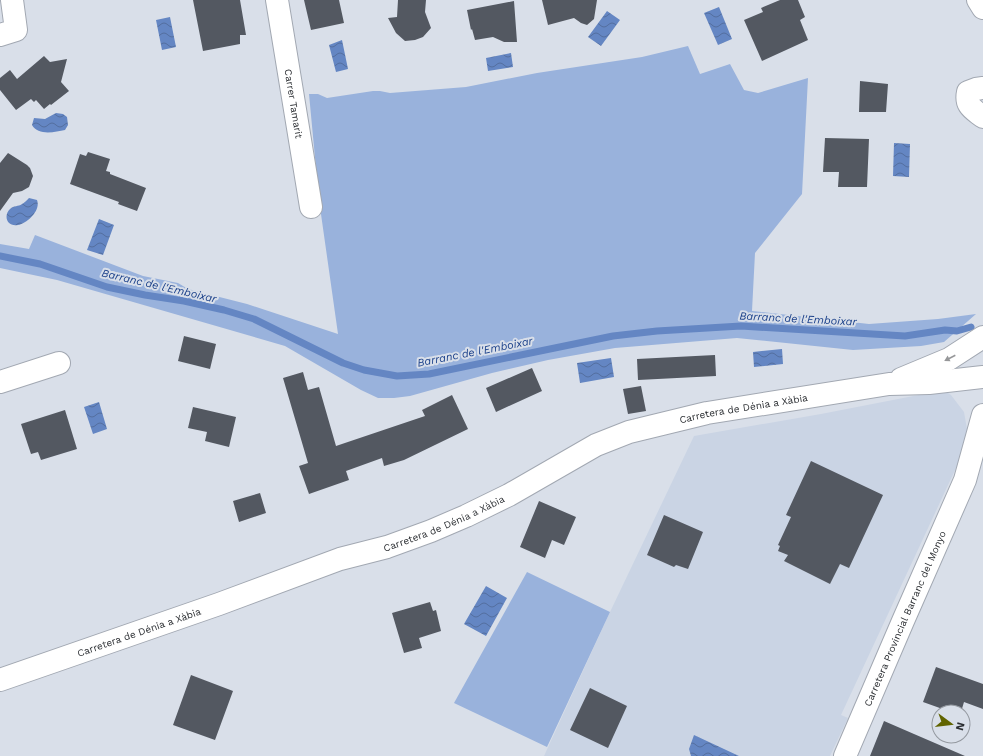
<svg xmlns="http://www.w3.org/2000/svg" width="983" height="756" viewBox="0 0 983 756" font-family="'Work Sans',sans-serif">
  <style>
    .built { fill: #cad4e4 }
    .green { fill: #99b2dc }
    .water { fill: url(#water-waves) }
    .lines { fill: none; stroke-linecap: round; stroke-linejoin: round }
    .stream { stroke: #6486c3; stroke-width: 7 }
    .building { fill: #535861 }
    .minor-casing { stroke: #a2a8b2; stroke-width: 24 }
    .tertiary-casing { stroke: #a2a8b2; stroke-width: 24 }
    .minor { stroke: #fff; stroke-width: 22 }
    .tertiary { stroke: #fff; stroke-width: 22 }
    .oneway { fill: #969799 }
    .labels { text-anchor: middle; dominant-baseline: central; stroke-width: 4; stroke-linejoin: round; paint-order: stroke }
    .street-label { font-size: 10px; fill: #2c2f33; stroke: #d9dfe9 }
    .water-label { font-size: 11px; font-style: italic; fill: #193f89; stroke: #d9dfe9 }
  </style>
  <defs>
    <pattern id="water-waves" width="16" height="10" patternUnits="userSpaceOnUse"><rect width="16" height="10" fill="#6486c3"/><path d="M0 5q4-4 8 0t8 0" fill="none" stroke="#536e9f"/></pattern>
  </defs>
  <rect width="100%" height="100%" fill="#d9dfe9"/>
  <path class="built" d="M945,391L951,395L964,412L967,429L962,455L841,715L848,718L830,756H544L610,612L694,436L821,414L934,392Z"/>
  <path class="green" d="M688,46L700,74L730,64L744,90L758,93L808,78L802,194L755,253L752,311L869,324L938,319L976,314L944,342L921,346L853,350L737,338L615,348L548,360L492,373L410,396L394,398H378L361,390L285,346L57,280L0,268V244L29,249L35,235L143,276L178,283L188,289L247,304L338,334L319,200L309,94H318L327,98L373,91H380L390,93L466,87L537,73L642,57Z
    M527,572L610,612L547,747L454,703Z"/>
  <path class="water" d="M719,7L732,39L718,45L704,13Z
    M607,11L620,20L601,46L588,37Z
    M170,17L176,47L162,50L156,20Z
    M342,40L348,69L336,72L329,45Z
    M511,53L513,67L488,71L486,58Z
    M56,113L63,114L67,117L68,125L65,130C55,132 38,136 32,125L34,118L45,119Z
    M894,143L910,144L909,177L893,176Z
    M29,198L37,200C41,210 28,223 18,225C7,227 3,216 10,209C14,205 18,207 22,204C24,203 27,200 29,198Z
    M99,219L114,225L103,255L87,250Z
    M782,349L783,364L754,367L753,352Z
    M611,358L614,377L580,383L577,363Z
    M99,402L107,429L93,434L84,407Z
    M486,586L507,598L486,636L464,624Z
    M694,735L739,756H691L689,749Z"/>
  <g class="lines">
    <path class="stream" d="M0,256L40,264L107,287L145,295L184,301L224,310L254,319L343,363L364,370L397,376L429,374L613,336L657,331L741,326L905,336L945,330L957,331L971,327"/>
  </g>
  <path class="building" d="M193,0H240L246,35H240V44L203,51Z
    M304,0H339L344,23L311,30Z
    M398,0H426L425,12L431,28L423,37L415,40L405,41L396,33L388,18L397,17Z
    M542,0H597L594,19L587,25L581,23L574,18L548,25Z
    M780,0H798L805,17L800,20L808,40L762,61L744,20L763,12L761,8Z
    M514,1L517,42H504L493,37L475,40L472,29L471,30L467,10Z
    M44,56L50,62L67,59L61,82L69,91L51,105L50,104L44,109L36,100L34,102L31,99L16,110L0,90V78L10,70L17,79Z
    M860,81L888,84L886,112H859Z
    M825,138L869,139L867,187H838L839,172H823Z
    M88,152L110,159L106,171L110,172V174L146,188L137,211L118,204L119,202L70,184L80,154L86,156Z
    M8,153L27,165L30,168L33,176L29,187L22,191L13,193L0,211V163Z
    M184,336L216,344L210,369L178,361Z
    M715,355L716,376L638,380L637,359Z
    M532,368L542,391L496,412L486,388Z
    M303,372L308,390L319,387L336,446L425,416L422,410L452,395L468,429L404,460L384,466L382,458L346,471L349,480L309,494L299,466L308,463L283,378Z
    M641,386L646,411L628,414L623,389Z
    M193,407L236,417L229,447L205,441L207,432L188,428Z
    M65,410L77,449L41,460L38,452L31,454L21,424Z
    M811,461L883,495L849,568L840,564L830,584L784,561L788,555L778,551L780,546L778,545L791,517L786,515Z
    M260,493L266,513L239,522L233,501Z
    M539,501L576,517L564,545L552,540L545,558L520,547Z
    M664,515L703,532L688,569L676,565L674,567L647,555Z
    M430,602L433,611L436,610L441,631L419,638L422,648L404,653L392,613Z
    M936,667L983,684V709L964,702L961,712H951L923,702Z
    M191,675L233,691L215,740L173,725Z
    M590,688L627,706L608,748L570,730Z
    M884,721L914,734L965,756H870Z"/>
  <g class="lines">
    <defs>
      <g id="minor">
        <path id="s1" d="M277,0L311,207"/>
        <path d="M978,0L983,8"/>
        <path d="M0,35L16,30L12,0"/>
        <path d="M983,88L976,89L968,92C965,106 973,109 983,117"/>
        <path d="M0,382L59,363"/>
      </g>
      <g id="tertiary">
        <path d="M901,379L949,359L983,337"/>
        <path id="s2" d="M0,680L219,604L340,559L387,547L431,531L466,516L509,495L596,445L629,432L707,413L889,384L929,383L983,377"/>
        <path id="s3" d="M845,756L903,621L965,480L983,415"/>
      </g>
    </defs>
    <use href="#minor" class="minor-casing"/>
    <use href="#tertiary" class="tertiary-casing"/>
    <use href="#minor" class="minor"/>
    <use href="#tertiary" class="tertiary"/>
  </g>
  <defs><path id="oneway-solid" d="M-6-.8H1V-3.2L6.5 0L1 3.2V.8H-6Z"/></defs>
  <use class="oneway" href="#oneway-solid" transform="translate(950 358) rotate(153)"/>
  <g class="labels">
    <g class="street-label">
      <text stroke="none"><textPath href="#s1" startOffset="105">Carrer Tamarit</textPath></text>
      <text stroke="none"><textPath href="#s2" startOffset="795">Carretera de Dénia a Xàbia</textPath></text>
      <text stroke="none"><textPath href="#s2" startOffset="471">Carretera de Dénia a Xàbia</textPath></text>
      <text stroke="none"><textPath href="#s3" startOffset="150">Carretera Provincial Barranc del Monyo</textPath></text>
      <text stroke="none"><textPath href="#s2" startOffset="147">Carretera de Dénia a Xàbia</textPath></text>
    </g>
    <g class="water-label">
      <text transform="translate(159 286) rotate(13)">Barranc de l'Emboixar</text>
      <text transform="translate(798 319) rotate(3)">Barranc de l'Emboixar</text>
      <text transform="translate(475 352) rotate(-11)">Barranc de l'Emboixar</text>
    </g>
  </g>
  <g transform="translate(951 724) rotate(105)"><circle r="19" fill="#d9dfe9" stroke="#9499a0"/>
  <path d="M0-3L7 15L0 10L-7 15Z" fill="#616400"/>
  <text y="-6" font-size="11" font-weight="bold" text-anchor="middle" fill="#2c2f33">N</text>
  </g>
</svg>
